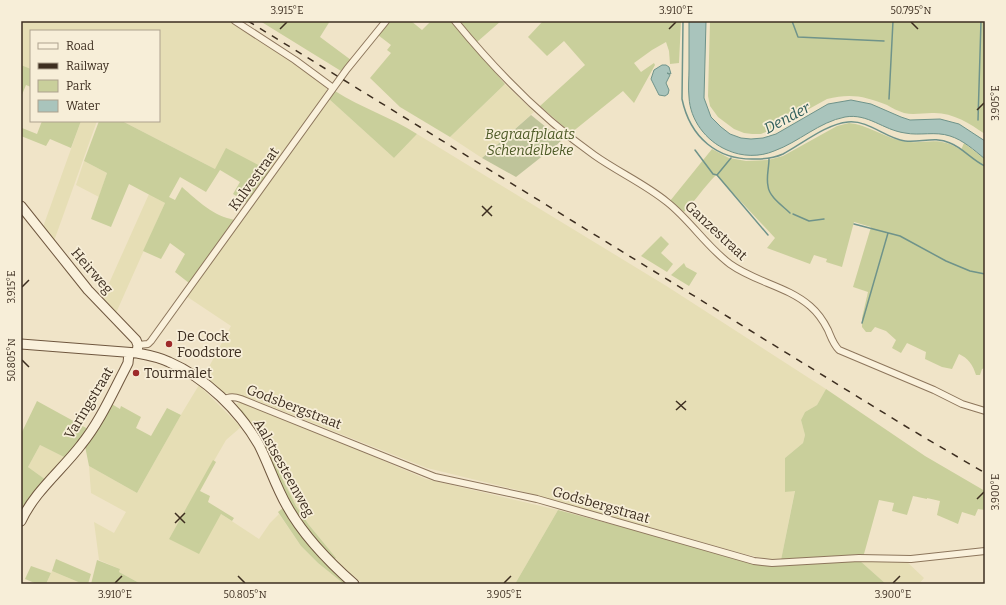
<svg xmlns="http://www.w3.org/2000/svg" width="1006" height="605" viewBox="0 0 1006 605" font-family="Bitter,serif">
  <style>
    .farmland { fill: #e6deb5 }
    .green { fill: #c9cf9b }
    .cemetery { fill: #bfc49a }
    .water { fill: #a9c4bc; stroke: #6f938a }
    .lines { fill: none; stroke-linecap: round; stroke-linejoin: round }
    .stream { stroke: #6f938a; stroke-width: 1.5 }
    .street-casing { stroke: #8d765c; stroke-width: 8 }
    .secondary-casing { stroke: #6f573f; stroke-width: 11 }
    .street { stroke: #faf1dc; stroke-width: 6 }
    .secondary { stroke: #faf1dc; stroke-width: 9 }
    .rail { stroke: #3d2e20; stroke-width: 1.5; stroke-dasharray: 7 7; stroke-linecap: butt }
    .ticks { fill: none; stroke: #3d2e20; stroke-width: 1.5 }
    .poi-dot { fill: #9e2a2b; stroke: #f7eed8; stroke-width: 1.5 }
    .labels { text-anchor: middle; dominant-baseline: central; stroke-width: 3.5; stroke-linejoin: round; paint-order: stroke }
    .park-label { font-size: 14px; font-style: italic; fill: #4d5a26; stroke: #f7eed8 }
    .street-label { font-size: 14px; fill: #3d2e20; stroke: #f7eed8 }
    .poi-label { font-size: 14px; fill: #3d2e20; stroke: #f7eed8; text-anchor: start }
    .water-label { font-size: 15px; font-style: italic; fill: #2f5d5a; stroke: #f7eed8 }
    .neatline { fill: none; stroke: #3d2e20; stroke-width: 1.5 }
    .ticks-label { font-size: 10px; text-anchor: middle; fill: #3d2e20 }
  </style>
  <rect width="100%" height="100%" fill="#f0e4c8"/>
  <path class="farmland" d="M21,21H229L290,60L326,86L327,91L326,94L270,171L215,169L122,121H159V31H31V69L21,65Z
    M505,84L534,112L482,158L450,137Z
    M329,99L394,158L417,134L668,287L826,389L817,405L805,412L801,420L805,435L803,443L785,458V492L795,490L781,560L762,558L740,553L517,490L427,468L247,397L224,393L219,390L204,376L231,326L186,296Z
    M81,121H97L54,241L43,227Z
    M84,161L107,173L99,197L76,185Z
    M149,194L165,203L116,313L102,299Z
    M199,385L241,427L226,440L169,539L221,514L259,539L270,523L279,514L301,546L318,563L344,584H141L119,572L120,569L99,560L94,522L114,533L126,512L91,493L89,466L137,493L182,413Z
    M240,402L246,404L288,420L426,479L558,510L515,584H363L341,565L309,525L296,506L268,450L257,431L242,410L238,412L235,405Z
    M40,445L66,458L46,480L28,467Z
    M859,560H905L924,578L919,584H886Z
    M52,571L83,584H46Z"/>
  <path class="green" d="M260,21H330L320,37L351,60L341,71Z
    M389,21H411L422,30L431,21H451L505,84L450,137L400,107L370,78L391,53L387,50L391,45L378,35Z
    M459,21H501L477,42Z
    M543,21H681L679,63L670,64L669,51L666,42L652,50L634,63L641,72L654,63L655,65L634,103L623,91L571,133L540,106L585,65L564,41L547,56L528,37Z
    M710,21H985V134C969,123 952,112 932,113C923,113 913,115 904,113C898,111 892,108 887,105C865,96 850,93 827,99L771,130L761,134H752L744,133L734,129L718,117L710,106L708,96Z
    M21,65L31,69V87L26,85L21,97Z
    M335,91C361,108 391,117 417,134L394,158L329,99Z
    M42,121H81L71,148L50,139L46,146L21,136L22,128L37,134Z
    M99,121H122L215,169L226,148L270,171L248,203L233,194L240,182L220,170L206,192L180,177L169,197L175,200L182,187C198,201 213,216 235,220L189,283L175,272L185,254L170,243L161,259L143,251L165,203L129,184L111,227L91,219L107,173L84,161Z
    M849,123C867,125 881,135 898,140C923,147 936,133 961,150L964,143L985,159V368L982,369L980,375H976C973,365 968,358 959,354L952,369L942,367L925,359L926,352L907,343L901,353L892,348L896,340L886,331L875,327L871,332H866L862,327V318L868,292L853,287L871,227L854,222L842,267L826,262L827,259L814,255L810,264L767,248L775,238L716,175C704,187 696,200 684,212L670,201L712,149L729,158L746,161L768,160L783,156L837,126Z
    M661,236L669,244L661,253L673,264L667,272L641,256Z
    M684,263L686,267L697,273L689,286L671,275Z
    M826,389L925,456L985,491V510L978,509L975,516L962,512L958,524L937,515L940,501L927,498V499L913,496L907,515L892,511L894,503L879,500L864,554L781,560L795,491L785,492V458L803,443L805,435L801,420L805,412L817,405Z
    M37,401L88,429L66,458L40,445L28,467L46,480L29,499L21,512V434Z
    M110,403L120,409L121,406L141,417L136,428L151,436L167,408L181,415L137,493L89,466L85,446Z
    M240,410H242L245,414L268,450L296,506L309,525L336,558L332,562L293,512L238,412Z
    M213,460L216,462L200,491L210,496L208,502L234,518L232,521L221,514L199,554L169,539Z
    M283,508L324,561L346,584H344L318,563L301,546L278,512Z
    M558,510L664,538L752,563L775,566L859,560L886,584H515Z
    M56,559L91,574L88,584H83L52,571Z
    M97,560L120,569L119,572L141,584H91Z
    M31,566L51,573L46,584H37L25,579Z"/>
  <path class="cemetery" d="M531,115L562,140L559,143L516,177L482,158Z"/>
  <path class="water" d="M689,21H706L704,98L711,117L721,127L730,134L741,138L751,139L763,138L776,134L828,104L851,100L871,104L901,117L910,120L940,119L959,124L985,141V159C974,150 963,140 950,136C935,131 920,136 905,133C883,130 868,113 845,117C819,122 799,142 774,151C760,157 742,157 727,150C706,141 690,120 689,97C688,88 689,78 689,69C689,53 689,37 689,21Z
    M662,65H666L669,67L671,74L667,73L670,75L666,83L669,90L668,94L665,96L659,95L651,79L654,70Z"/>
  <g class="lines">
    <path class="stream" d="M683,21L682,99C690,137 717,161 757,159C766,159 774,158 783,154C802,144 826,124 848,122C869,120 885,138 905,141C920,143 935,136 950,143C963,148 972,160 985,166
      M792,21L798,37L884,41
      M889,99L893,21
      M978,120L981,21
      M695,150L713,174L717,175
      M731,158L717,175L768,235
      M769,159C769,168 766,177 768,186C769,197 783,206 790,213
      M793,214L809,221L824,219
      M854,224L900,236L946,261L970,271L985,274
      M862,323L888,233"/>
    <defs>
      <path id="street" d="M235,21L295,60L333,88
        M455,21C496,71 540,117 594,155C618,172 645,184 667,202C690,220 706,246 730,264C755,282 787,286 810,306C817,312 823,320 828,330C831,337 833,344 839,350L934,390L962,404L985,411
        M138,345L148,344L151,341L347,69L386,21
        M224,400C229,396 235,397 241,399L435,477L537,499L754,561L772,563L859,558L911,559L985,551"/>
      <path id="secondary" d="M21,206L88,290L136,340L138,345L137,353
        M21,344L137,353C148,355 159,357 169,362C206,378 239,410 259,445C269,465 276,487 287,506C303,535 329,562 354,584
        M21,521C35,491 61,471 81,445C99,423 111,396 124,371L128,363L129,353"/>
    </defs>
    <use href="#street" class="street-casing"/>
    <use href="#secondary" class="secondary-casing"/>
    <use href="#street" class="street"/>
    <use href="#secondary" class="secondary"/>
    <path class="rail" d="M248,21L910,429L985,473"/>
  </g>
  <path class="ticks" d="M911,22L918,29M280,29L287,22M669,29L676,22M977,110L984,103M482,206L492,216M482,216L492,206M22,287L29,280M22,360L29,367M676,401L686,410M676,410L686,401M977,499L984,492M175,513L185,523M175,523L185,513M238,576L245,583M115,583L122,576M504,583L511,576M893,583L900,576"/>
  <g class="poi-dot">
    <circle cx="169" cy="344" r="4"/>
    <circle cx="136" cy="373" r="4"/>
  </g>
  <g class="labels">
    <g class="park-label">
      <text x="530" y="134">Begraafplaats<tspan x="530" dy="16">Schendelbeke</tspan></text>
    </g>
    <g class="street-label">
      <text transform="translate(254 179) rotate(-54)">Kulvestraat</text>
      <text transform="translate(716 231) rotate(43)">Ganzestraat</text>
      <text transform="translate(92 271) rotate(49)">Heirweg</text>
      <text transform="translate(89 403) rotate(-59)">Varingstraat</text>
      <text transform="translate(294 407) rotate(21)">Godsbergstraat</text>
      <text transform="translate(284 468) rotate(61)">Aalstsesteenweg</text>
      <text transform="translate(601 505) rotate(16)">Godsbergstraat</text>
    </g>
    <g class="poi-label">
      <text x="177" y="336">De Cock<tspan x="177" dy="16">Foodstore</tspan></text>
      <text x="144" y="373">Tourmalet</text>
    </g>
    <g class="water-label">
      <text transform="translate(787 118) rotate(-28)">Dender</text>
    </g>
  </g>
  <rect width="1006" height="605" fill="none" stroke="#f7eed8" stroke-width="44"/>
  <rect x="30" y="30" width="130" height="92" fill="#f7eed8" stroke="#ada18e"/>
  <rect x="38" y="43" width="20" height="6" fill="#faf1dc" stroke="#ada18e"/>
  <text x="66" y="50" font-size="12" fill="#3d2e20">Road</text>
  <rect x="38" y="63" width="20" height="6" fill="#3d2e20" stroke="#ada18e"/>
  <text x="66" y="70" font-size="12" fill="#3d2e20">Railway</text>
  <rect x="38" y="80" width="20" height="12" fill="#c9cf9b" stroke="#ada18e"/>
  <text x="66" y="90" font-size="12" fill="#3d2e20">Park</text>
  <rect x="38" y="100" width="20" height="12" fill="#a9c4bc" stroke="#ada18e"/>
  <text x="66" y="110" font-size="12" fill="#3d2e20">Water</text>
  <rect x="22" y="22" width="962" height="561" class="neatline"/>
  <g class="ticks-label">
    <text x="287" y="14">3.915°E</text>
    <text x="676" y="14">3.910°E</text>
    <text x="911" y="14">50.795°N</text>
    <text transform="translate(995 103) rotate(-90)" y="4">3.905°E</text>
    <text transform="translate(11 287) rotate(-90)" y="4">3.915°E</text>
    <text transform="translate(11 360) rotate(-90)" y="4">50.805°N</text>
    <text transform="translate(995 492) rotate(-90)" y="4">3.900°E</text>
    <text x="115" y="598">3.910°E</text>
    <text x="245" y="598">50.805°N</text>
    <text x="504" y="598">3.905°E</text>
    <text x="893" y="598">3.900°E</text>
  </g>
</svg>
